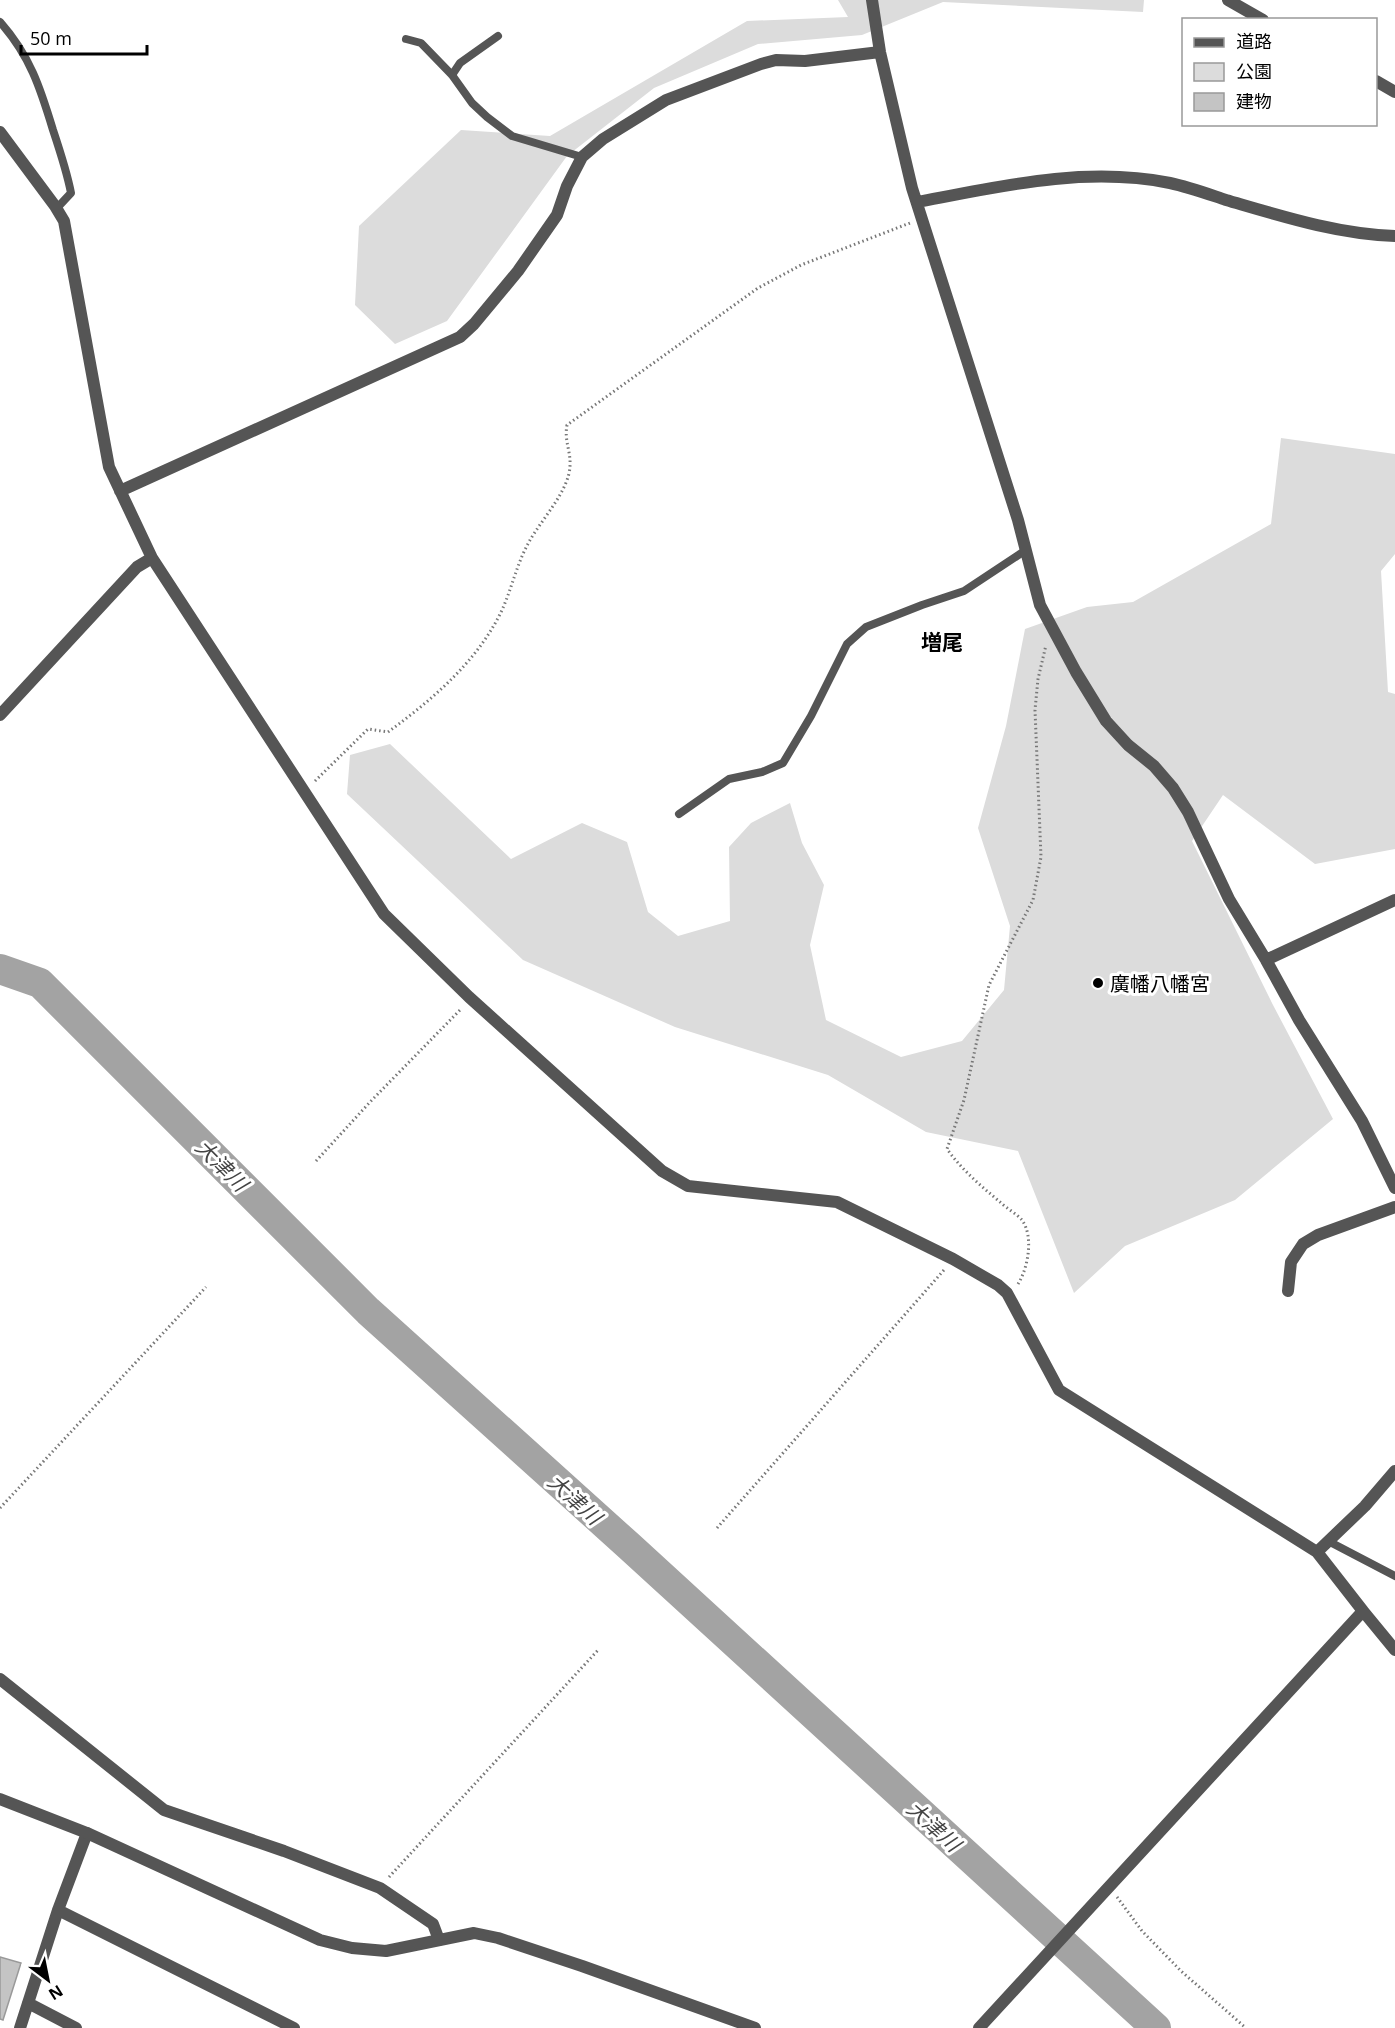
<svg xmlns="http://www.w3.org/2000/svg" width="1395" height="2028" viewBox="0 0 1395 2028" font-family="'Open Sans','Noto Sans JP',sans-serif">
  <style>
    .green { fill: #dcdcdc }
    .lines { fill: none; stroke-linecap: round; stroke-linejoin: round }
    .river { stroke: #a3a3a3; stroke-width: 30 }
    .building { fill: #c4c4c4; stroke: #999; stroke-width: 1.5 }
    .path { stroke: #777; stroke-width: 3; stroke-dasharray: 1.5 3; stroke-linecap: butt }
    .service { stroke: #555; stroke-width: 8 }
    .minor { stroke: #555; stroke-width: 12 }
    .tertiary { stroke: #555; stroke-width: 12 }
    .poi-dot { fill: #000; stroke: #fff; stroke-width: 2 }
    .labels { text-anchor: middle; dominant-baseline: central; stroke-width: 6; stroke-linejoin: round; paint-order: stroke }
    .poi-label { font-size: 20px; fill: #000; stroke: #fff; text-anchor: start }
    .neighbourhood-label { font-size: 21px; font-weight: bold; fill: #000; stroke: #fff }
    .water-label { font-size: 21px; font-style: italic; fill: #444; stroke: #fff }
  </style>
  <rect width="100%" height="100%" fill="#fff"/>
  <path class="green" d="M838,0H1144L1143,12L943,2L862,35L758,44L654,88L567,156L447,321L395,344L355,305L359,226L461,130L550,136L747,21L848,17Z
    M1281,438L1395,454V554L1381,571L1388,692L1395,694V849L1315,864L1223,795L1192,841L1273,1005L1333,1119L1235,1200L1125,1246L1074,1293L1018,1151L926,1132L828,1075L675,1027L523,960L347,794L350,755L390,744L511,859L582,823L627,842L648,912L678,936L730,921L729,847L751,823L790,803L802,843L824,885L810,945L826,1020L901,1057L962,1041L1004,990L1010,926L978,828L1006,726L1025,629L1087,607L1133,602L1271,524Z"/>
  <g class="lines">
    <path class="river" d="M0,969L40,983L368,1311L629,1546L1156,2028"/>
  </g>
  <path class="building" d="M0,1957L21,1963L3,2020L0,2019Z"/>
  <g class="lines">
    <path class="path" d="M315,781L368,729L388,732C432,700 478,661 502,610C512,588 517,563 529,542C541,520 569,491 570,466C571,451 564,441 567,425L758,288L801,265L910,223
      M316,1161L371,1101L462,1008
      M1018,1284C1028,1268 1034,1237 1022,1220C1017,1214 1006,1208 1000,1202C981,1186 962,1170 947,1149L964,1100L989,985L1033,900L1041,857L1035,710L1038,679L1046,645
      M0,1508L206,1287
      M717,1528L944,1270
      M389,1877L599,1649
      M1117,1897L1142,1931L1181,1971L1246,2028"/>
    <path class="service" d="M0,22C30,56 40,87 53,130C60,151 67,172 71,193L57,208
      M406,39L421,43L452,75L472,103L487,117L512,136L582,157
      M452,75L460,63L498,36
      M679,814L729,779L762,772L783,763L811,716L847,644L866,627L922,605L964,591L1026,550
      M1328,1541L1395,1576"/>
    <path class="minor" d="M872,0L880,52L912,188L1018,520L1040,605L1076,672L1106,721L1128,745L1154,766L1173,788L1188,812L1229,899L1266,960L1299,1020L1362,1121L1395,1188
      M0,132L55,206L64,221L109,467L152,558L384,914L469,997L662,1171L688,1186L837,1202L953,1259L998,1285L1007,1293L1059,1390L1317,1552L1363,1611
      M918,202C1001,186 1086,166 1170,183C1189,187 1208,194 1226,200C1281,216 1337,234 1395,236
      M120,491L460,337L474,324L518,271L557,215L567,186L582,157L603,139L666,100L761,64L776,60L805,61L880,52
      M0,715L137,567L152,558
      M1266,960L1395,900
      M1288,1291L1291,1262L1303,1244L1318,1235L1395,1207
      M1317,1552L1365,1506L1395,1471
      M0,1679L164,1810L284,1851L380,1888L433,1924L439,1940
      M58,1910L294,2028
      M28,2003L76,2028
      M20,2028L58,1910L87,1833
      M979,2028L1363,1611L1395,1650"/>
    <path class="tertiary" d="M1228,0L1263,20
      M1376,81L1395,92
      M0,1799L87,1833L320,1940L352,1948L386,1951L474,1933L498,1938L582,1966L755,2028"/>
  </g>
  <circle class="poi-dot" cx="1098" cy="983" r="6"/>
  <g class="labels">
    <g class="poi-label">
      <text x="1110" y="983">廣幡八幡宮</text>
    </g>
    <g class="neighbourhood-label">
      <text x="942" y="642">増尾</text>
    </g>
    <g class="water-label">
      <text transform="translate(222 1165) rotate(45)">大津川</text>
      <text transform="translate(575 1499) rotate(42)">大津川</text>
      <text transform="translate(934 1826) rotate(42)">大津川</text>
    </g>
  </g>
  <rect x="1182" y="18" width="195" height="108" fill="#ffffff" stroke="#999999" stroke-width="1.5"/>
  <rect x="1194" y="38" width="30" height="9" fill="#555555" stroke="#999999" stroke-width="1.5"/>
  <text x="1236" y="48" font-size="18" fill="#000000">道路</text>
  <rect x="1194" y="63" width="30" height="18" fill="#dcdcdc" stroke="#999999" stroke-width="1.5"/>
  <text x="1236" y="78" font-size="18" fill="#000000">公園</text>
  <rect x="1194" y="93" width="30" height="18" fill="#c4c4c4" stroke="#999999" stroke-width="1.5"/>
  <text x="1236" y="108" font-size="18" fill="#000000">建物</text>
  <g transform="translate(48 1980) rotate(148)" stroke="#ffffff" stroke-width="4.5" paint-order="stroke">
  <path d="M0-4.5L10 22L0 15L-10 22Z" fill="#000000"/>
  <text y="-9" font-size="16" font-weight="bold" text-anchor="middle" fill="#000000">N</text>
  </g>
  <path d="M21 45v9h126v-9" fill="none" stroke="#000000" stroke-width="3"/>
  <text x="30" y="45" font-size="18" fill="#000000" stroke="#ffffff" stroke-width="4.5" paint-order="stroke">50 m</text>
</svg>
